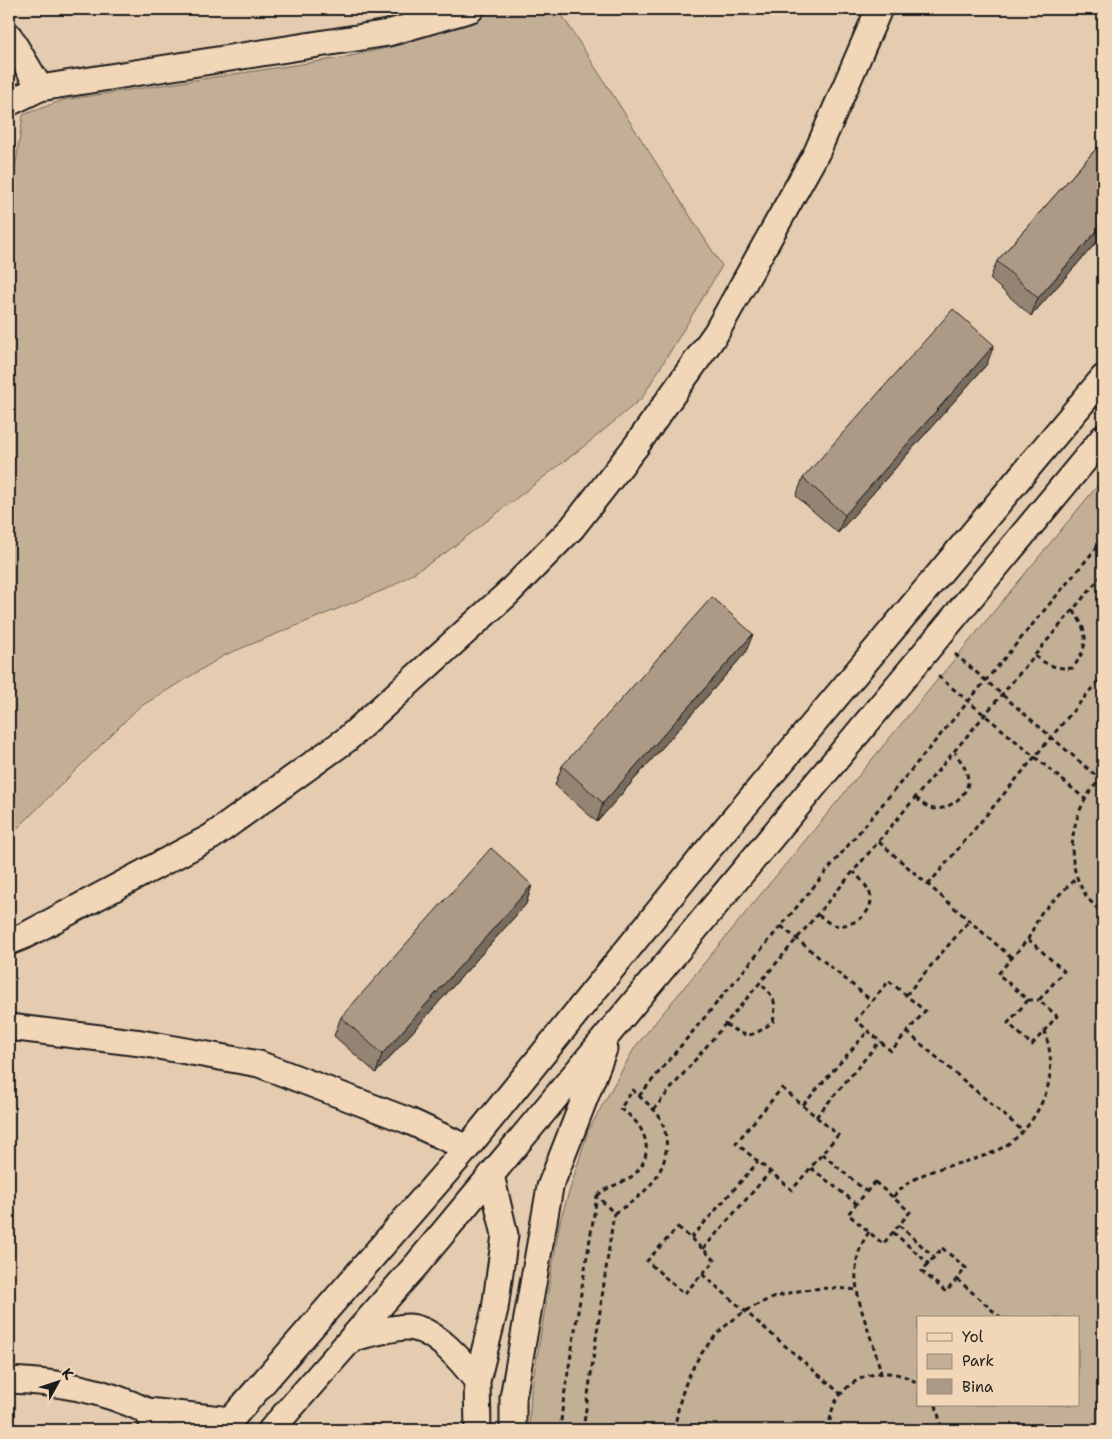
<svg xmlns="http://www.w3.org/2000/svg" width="1112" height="1439" viewBox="0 0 1112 1439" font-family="'Shantell Sans',sans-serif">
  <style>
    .green { fill: #c3ae96; stroke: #706559; fill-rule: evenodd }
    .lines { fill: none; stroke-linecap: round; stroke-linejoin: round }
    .minor-casing { stroke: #1c1c1c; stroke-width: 29 }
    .path { stroke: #1c1c1c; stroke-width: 3; stroke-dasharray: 5 4; stroke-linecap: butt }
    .minor { stroke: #f2d6b8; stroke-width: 25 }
    .wall { fill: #948473; stroke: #1c1c1c }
    .shaded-wall { fill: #786c5e; stroke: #1c1c1c }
    .building { fill: #ac9a86; stroke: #1c1c1c }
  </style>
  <rect width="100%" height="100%" fill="#e5cbaf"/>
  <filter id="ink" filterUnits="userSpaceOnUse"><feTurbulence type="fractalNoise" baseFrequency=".02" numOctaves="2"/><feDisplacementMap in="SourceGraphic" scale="10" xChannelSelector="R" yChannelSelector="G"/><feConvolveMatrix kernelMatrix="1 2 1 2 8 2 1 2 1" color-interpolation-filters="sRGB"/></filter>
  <g filter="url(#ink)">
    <path class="green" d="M496,9H558L722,266L642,398L592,440L444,554L391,587L225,655L138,708L9,837V211L23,115L63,100L341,58L404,44Z
      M1103,479V1430H529L531,1391L560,1221L588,1131L635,1047ZM918,1318H1078V1405H918Z"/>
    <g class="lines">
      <defs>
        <path id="minor" d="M9,36L40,88
          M9,103L40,88L388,33L471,9
          M9,942L24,936L211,837L346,740L506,595L572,528L636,446L716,333L817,152L879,9
          M9,1027L141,1043L259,1064L409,1121L467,1148
          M352,1338C366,1335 397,1326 409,1327C435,1329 463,1362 477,1381
          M9,1380C59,1382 101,1389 147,1411
          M156,1430L147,1411L231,1420
          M222,1430L467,1148L707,851L1103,378
          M271,1430L418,1263L1103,438
          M478,1430L477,1381L495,1309L505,1235L491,1175
          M513,1430V1398L550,1187L604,1049"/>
      </defs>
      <use href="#minor" class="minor-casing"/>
      <path class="path" d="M1098,546L1103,551
        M955,654L1101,780
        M1035,656C1048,666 1057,669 1073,668C1089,645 1089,633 1073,610
        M938,676L1085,799
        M1103,777C1065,812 1059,880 1103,913
        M916,798C922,803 928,809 936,809C950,809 969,794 968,780C967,769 961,761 955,753
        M879,842L1012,958
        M928,885L1103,675
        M818,915C823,918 829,924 834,925C850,928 872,916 871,898C870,888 860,879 854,872
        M781,926L872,1001
        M1028,939L1064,971L1039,1000L1057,1016L1032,1045L1008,1023L1028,1000L998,974L1028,939L1041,913L1077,877
        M889,981L925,1011L891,1051L856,1020Z
        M906,995L969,921
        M1028,1000H1039
        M725,1024C749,1040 751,1037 773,1022C777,1001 775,998 760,983
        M907,1032L1024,1132
        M782,1088L838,1135L792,1190L736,1143Z
        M639,1096L1103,540
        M803,1105L868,1031
        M653,1110L1103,574
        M816,1117L880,1041
        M822,1154L867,1192
        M811,1168L857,1204
        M875,1182L910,1212L883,1244L848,1214Z
        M893,1197C936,1147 1005,1181 1042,1102C1053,1080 1053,1053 1044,1031
        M899,1225L934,1257
        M678,1227L715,1260L684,1294L647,1261Z
        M869,1232C837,1277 872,1327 881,1374
        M893,1232L929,1264
        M691,1238L758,1162
        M942,1248L966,1268L946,1292L922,1271Z
        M703,1249L770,1172
        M702,1274L841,1394
        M957,1279L1000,1317
        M936,1405L942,1430
        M560,1430L563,1403L597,1196L614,1213C648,1195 678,1163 662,1122C657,1109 642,1100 633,1090L620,1109C648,1124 658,1160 628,1179C617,1185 607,1187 597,1196
        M583,1430L614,1213
        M675,1430C684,1334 763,1277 856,1290
        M829,1430C830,1417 832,1404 841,1394C859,1371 896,1366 918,1384"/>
      <use href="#minor" class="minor"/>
    </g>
    <path class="wall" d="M1103,141V235L1031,316L990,279L997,261Z
      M987,364L838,533L796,496L803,478Z
      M746,652L597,822L555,785L562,766Z
      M532,885L526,904L376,1073L334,1036L341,1017Z"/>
    <path class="shaded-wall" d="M1103,224V235L1031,316L1038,298Z
      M994,345L987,364L838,533L845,515Z
      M753,634L746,652L597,822L603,803Z
      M532,885L526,904L376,1073L382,1054Z"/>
    <path class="building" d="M1103,141V224L1038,298L997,261Z
      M953,309L994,345L845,515L803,478Z
      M712,597L753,634L603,803L562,766Z
      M491,848L532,885L382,1054L341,1017Z"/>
  </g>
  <rect width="1112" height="1439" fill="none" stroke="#f2d6b8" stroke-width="30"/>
  <rect x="15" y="15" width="1082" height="1409" fill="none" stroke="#1c1c1c" stroke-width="2" filter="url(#ink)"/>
  <rect x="917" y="1316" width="162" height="90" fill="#f2d6b8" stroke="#9c8c7a"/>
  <rect x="927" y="1333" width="25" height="8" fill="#f2d6b8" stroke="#9c8c7a"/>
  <text x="962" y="1342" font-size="15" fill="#1c1c1c">Yol</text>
  <rect x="927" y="1354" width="25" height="15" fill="#c3ae96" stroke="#9c8c7a"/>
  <text x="962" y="1366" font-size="15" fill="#1c1c1c">Park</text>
  <rect x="927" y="1379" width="25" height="15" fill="#ac9a86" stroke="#9c8c7a"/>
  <text x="962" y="1392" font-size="15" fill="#1c1c1c">Bina</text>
  <g transform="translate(58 1382) rotate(50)" stroke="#f2d6b8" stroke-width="4" paint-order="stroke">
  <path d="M0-4L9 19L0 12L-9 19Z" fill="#1c1c1c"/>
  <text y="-8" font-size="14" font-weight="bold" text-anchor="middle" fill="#1c1c1c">K</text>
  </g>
</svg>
